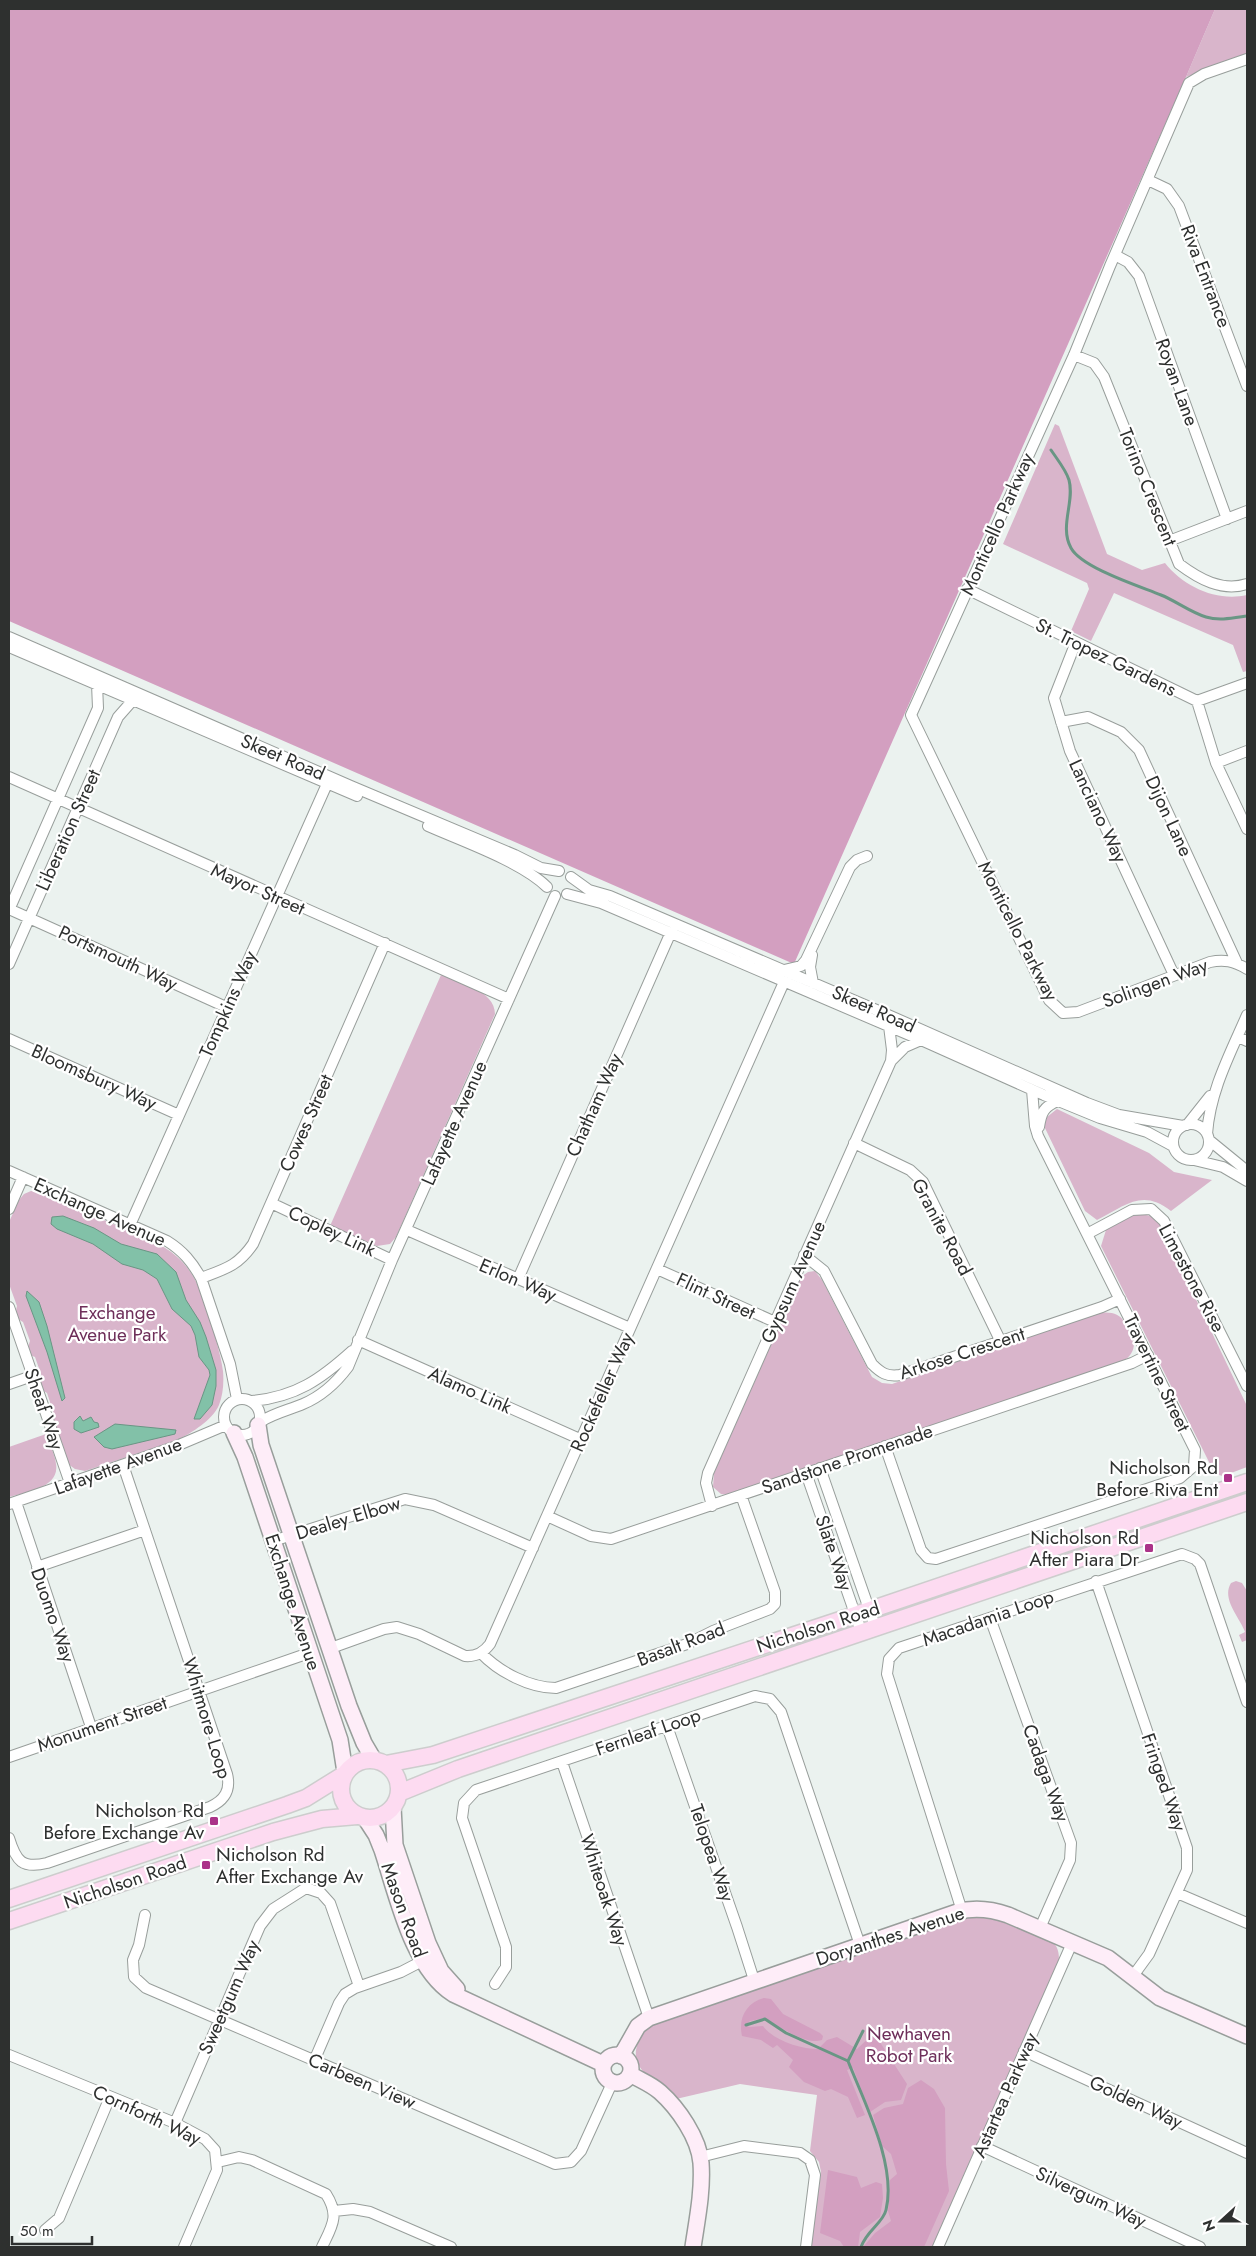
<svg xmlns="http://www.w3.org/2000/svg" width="1256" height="2256" viewBox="0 0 1256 2256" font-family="Jost,sans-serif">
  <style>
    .green { fill: #d9b5cb }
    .forest { fill: #d39fc0 }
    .water { fill: #82c1a8; stroke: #699684 }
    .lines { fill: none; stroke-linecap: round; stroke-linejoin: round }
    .stream { stroke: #699684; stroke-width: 3 }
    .street-casing { stroke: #989e9b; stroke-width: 12 }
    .secondary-casing { stroke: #989e9b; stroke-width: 18 }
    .primary-casing { stroke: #cdcdcd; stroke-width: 19 }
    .street { stroke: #fff; stroke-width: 10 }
    .secondary { stroke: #feedf8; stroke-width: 15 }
    .primary { stroke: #fddbf1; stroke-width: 16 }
    .poi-dot { fill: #ab3389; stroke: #fff; stroke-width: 2 }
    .labels { text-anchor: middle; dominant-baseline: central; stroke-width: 4.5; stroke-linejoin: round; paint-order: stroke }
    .street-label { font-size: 19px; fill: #2e302f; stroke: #fff }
    .park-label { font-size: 19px; fill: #6e2f5a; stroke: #fff }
    .poi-label { font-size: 19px; fill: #2e302f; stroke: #fff; text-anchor: end }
  </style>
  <rect width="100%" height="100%" fill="#ebf2ef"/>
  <path class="green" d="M1215,9H1247V55L1186,77Z
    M1055,424L1059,426L1107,554L1142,570L1165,563C1184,587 1217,602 1247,595V671L1243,672L1233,645L1114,593L1091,641L1071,631L1089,589L1087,583L1003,544Z
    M441,975C459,983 495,990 495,1014L396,1237L390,1244L377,1246L330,1226Z
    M1057,1109L1149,1153L1174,1172L1212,1180L1171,1211C1142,1188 1125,1206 1097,1220L1085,1211L1044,1126L1047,1117Z
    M31,1191L39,1192L157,1243C171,1251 182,1259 191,1273C201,1285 222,1355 223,1371C224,1383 223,1395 219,1405C212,1421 192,1432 178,1440L85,1471L75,1469L68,1464L52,1419L54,1414L47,1393L42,1390L40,1383L42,1377L35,1357L30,1355L28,1347L30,1341L23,1322C16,1318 15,1313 17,1306L9,1284V1222L19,1200L24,1194Z
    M1141,1214L1151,1216L1160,1224L1247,1406V1467L1223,1476L1215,1474L1101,1246L1106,1230L1129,1217Z
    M815,1271L822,1280L872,1377L882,1383L892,1384L1099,1313C1124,1310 1125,1323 1134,1343C1134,1351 1130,1357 1123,1361L728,1495L721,1494L713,1487L714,1473L801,1277L808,1272Z
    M46,1434C49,1444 55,1454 56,1464C60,1488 25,1492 9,1497V1447Z
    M1236,1581L1242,1583L1247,1591V1640L1242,1642L1239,1635L1245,1632C1240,1618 1221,1599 1231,1583Z
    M985,1916C1004,1920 1037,1930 1052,1942C1058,1946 1059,1953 1059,1960L932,2247H811L821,2172L819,2162L810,2151L817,2095L740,2084L676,2099C647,2075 619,2064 648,2026L960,1919Z"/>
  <path class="forest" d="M9,9H1215L1186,77L794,964L9,621Z
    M764,1998L771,1999L783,2014L820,2033L823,2036L822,2040C807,2046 778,2026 765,2018L750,2021L746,2025L749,2027L763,2026C774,2041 801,2049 818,2049L827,2040L837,2037L857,2049L874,2033L907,2084L901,2100L885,2102L870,2112L853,2068L847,2070L865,2115L857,2118L848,2097L831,2089L825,2091L804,2082L789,2067L793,2060L777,2045L773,2048L761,2040L742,2036C738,2018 746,2003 764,1998Z
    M921,2080L934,2089L945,2108L946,2164L949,2191L924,2247H863L875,2233L891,2221L888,2211L890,2180L897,2174L891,2154L882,2146L873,2115L884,2108L903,2104L908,2088Z
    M828,2170L857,2177L861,2188L876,2182L882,2184L883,2198L880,2217L860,2232L858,2247H844L840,2241L820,2233Z"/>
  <path class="water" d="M63,1216L94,1228L121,1244L157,1254L176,1272L186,1300L200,1322L206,1337L216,1370V1386L212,1405L200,1419H194L210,1375L209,1370L199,1357L195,1335L191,1326L172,1309L157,1279L143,1270L122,1264L93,1244L57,1229L51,1224L52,1217Z
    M27,1291L39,1302L47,1326L65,1398L62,1401L47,1352L26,1296Z
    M80,1416L83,1421L91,1417L94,1422L98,1423L99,1427L81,1433L74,1429V1422Z
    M115,1424L176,1430L175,1434L112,1449L104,1447L94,1437Z"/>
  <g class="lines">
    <path class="stream" d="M1051,450C1057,459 1066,470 1069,480C1075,502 1059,526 1071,548C1082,568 1139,586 1161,595C1176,601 1190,612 1206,617C1219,621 1233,618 1247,616
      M746,2025L765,2019L786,2033L848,2061C864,2102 897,2165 886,2210C883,2223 867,2230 861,2247
      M848,2061L863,2031"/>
    <defs>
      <path id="street" d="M1247,59L1204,74L1189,83L1110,266L1074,355L911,715L1049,1000L1063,1013L1078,1012L1210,962C1224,959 1234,961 1247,969
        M1148,180L1167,189L1179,206L1247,386
        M1115,255L1128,262L1139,276L1227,519
        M1074,355L1094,363L1104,377L1179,564C1199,579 1222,592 1247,584
        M1169,541L1247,511
        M967,589L1197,701L1247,683
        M9,637L351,786L515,855L541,868L559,871
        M1076,642L1054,698L1070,751L1174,975
        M9,647L357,796
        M1197,701L1216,763L1247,829
        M1061,722L1088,717L1121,732L1139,750L1237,963
        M1216,763L1247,751
        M9,777L509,999
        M428,826C462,841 522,862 547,887
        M571,877L589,890L610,896L886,1014L1087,1103L1119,1115L1183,1126
        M567,894L601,903L921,1040L1044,1095L1100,1118L1147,1132L1173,1146
        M9,909L226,1007
        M9,910L98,708L97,684
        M812,955L810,967L813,983
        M9,964L118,717L133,700
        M784,970L801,966L806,960L850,867L857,860L867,856
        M1238,1037L1247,1041
        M9,1039L179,1115
        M891,1061L905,1047L921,1040
        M1173 1142a18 18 0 1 1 36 0a18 18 0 1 1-36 0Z
        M1187,1125L1210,1096
        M1039,1127C1041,1113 1044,1106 1058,1101
        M1207,1134C1210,1091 1230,1054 1247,1015
        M1209,1140L1247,1171
        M854,1143L910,1170L923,1182L1001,1342
        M1194,1160L1223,1167L1247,1181
        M9,1171L167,1241C183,1251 192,1262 201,1278L230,1364L237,1399
        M271,1203L392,1260
        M9,1209L23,1177
        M130,1225L327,784
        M407,1230L630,1328
        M1087,1234L1132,1210L1151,1209L1164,1221L1247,1386
        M804,1255L824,1271L872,1364C881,1373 887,1377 900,1375L1102,1307L1120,1299
        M657,1269L775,1322
        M201,1278C225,1269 238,1266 253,1244L385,943
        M518,1279L671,932
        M9,1307L70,1483
        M358,1340L582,1440
        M9,1384L32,1376
        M224 1417a18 18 0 1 1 36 0a18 18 0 1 1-36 0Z
        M252,1401C296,1397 321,1379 352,1351
        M260,1422C274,1413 289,1410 303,1404C322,1396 336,1383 348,1367L392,1260L555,896
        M885,1446L921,1550L928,1558L936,1559L1180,1478L1194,1466L1195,1450L1038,1136L1035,1126L1032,1090
        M820,1468L876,1629
        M806,1473L862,1634
        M16,1502L91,1727
        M9,1504L174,1447L226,1425
        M712,1506L706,1483L708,1473L891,1061L892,1050L889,1026
        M547,1516L591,1536L611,1539L1132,1363L1148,1355
        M273,1541L405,1499L434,1505L533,1548
        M37,1567L145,1530
        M1096,1581L1187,1848V1870L1149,1954L1133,1976
        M990,1618L1071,1843L1070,1860L1040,1928
        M331,1648L384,1629L397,1627L419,1634L465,1656C476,1657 484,1652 490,1644L784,982
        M481,1653C499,1672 530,1688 556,1688L687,1644L713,1631L770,1609L775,1604V1592L741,1495
        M667,1726L737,1927L754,1980
        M9,1757L309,1653
        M562,1762L649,2018
        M9,1838C16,1861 22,1869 47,1863L210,1807C225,1800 231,1790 227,1774L123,1465
        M1177,1893L1247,1923
        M962,1911L887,1674L889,1659L899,1648L1182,1554L1195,1559L1200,1564L1247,1702
        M145,1915L139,1945L133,1960L134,1977L146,1988L555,2164L571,2162L581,2151L612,2083
        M495,1984L506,1967V1947L462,1818L464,1803L476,1790L755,1696L770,1699L781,1712L860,1945
        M1024,2051L1247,2153
        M9,2055L175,2123L205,2139L215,2150L217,2170L184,2247
        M314,2061L339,2003L345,1994L355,1988L401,1972L428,1958
        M175,2123L260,1926L273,1909L306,1888L321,1893L330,1903L359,1986
        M982,2146L1200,2247
        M700,2157L744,2146L800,2153L810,2160L815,2175L806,2247
        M218,2162L239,2157L252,2160L326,2194C340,2216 332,2226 322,2247
        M334,2211L353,2209L370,2212L451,2247
        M45,2230L59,2218L110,2097
        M938,2247L1072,1943"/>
      <path id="secondary" d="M258,1425L261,1445L349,1706L364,1743L374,1760
        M234,1433L245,1457L340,1740L345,1772
        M393,1807L395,1845L428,1943L441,1971L457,1989
        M365,1818L376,1835L382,1850C397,1895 412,1968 453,1994L603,2064
        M603 2069a14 14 0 1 1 28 0a14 14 0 1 1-28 0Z
        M621,2056L638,2026L649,2018L957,1912C974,1907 991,1909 1008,1915L1108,1958L1160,1998L1247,2036
        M630,2074C640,2080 651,2084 660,2092C678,2108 699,2138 701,2163C703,2191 697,2220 693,2247"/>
      <path id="primary" d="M341 1789a29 29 0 1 1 58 0a29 29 0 1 1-58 0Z
        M386,1764L433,1755L855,1615L1247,1482
        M399,1793L458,1769C722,1681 985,1592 1247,1502
        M9,1899L287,1805L306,1798L343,1775
        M9,1921L273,1832L322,1819L357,1816"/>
    </defs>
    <use href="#street" class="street-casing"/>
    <use href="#secondary" class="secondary-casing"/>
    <use href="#primary" class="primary-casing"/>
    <use href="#street" class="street"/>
    <use href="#secondary" class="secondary"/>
    <use href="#primary" class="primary"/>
  </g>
  <g class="poi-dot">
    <rect x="1223" y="1473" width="10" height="10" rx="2.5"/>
    <rect x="1144" y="1543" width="10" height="10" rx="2.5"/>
    <rect x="209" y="1816" width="10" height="10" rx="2.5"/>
    <rect x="201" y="1860" width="10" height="10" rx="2.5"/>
  </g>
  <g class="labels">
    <g class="street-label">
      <text transform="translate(1206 276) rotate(69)">Riva Entrance</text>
      <text transform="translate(1177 382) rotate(70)">Royan Lane</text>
      <text transform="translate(1148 487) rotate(68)">Torino Crescent</text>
      <text transform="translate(997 524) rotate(-66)">Monticello Parkway</text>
      <text transform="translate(1106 657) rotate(26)">St. Tropez Gardens</text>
      <text transform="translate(283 757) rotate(23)">Skeet Road</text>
      <text transform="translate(1098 811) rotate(65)">Lanciano Way</text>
      <text transform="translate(1169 816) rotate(65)">Dijon Lane</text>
      <text transform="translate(68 830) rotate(-66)">Liberation Street</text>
      <text transform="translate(258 889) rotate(24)">Mayor Street</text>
      <text transform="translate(1018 931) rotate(63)">Monticello Parkway</text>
      <text transform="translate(118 958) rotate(25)">Portsmouth Way</text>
      <text transform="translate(1155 983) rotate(-20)">Solingen Way</text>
      <text transform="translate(228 1004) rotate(-66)">Tompkins Way</text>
      <text transform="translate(874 1009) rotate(24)">Skeet Road</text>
      <text transform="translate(94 1077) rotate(24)">Bloomsbury Way</text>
      <text transform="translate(594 1105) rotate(-66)">Chatham Way</text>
      <text transform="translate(306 1123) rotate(-66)">Cowes Street</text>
      <text transform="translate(454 1123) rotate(-66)">Lafayette Avenue</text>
      <text transform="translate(100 1212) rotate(24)">Exchange Avenue</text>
      <text transform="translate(942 1227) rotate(62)">Granite Road</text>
      <text transform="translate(332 1231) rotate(25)">Copley Link</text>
      <text transform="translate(1192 1278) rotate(62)">Limestone Rise</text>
      <text transform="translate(518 1280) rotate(23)">Erlon Way</text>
      <text transform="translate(793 1282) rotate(-66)">Gypsum Avenue</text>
      <text transform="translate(716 1296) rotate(25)">Flint Street</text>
      <text transform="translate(962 1353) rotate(-18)">Arkose Crescent</text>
      <text transform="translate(1157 1373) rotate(64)">Travertine Street</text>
      <text transform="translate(470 1390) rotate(24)">Alamo Link</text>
      <text transform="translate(602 1392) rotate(-66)">Rockefeller Way</text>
      <text transform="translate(44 1409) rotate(71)">Sheaf Way</text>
      <text transform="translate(847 1459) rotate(-19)">Sandstone Promenade</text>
      <text transform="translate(118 1466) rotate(-20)">Lafayette Avenue</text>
      <text transform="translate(348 1518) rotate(-17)">Dealey Elbow</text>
      <text transform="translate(834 1553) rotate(71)">Slate Way</text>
      <text transform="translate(293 1602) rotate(72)">Exchange Avenue</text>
      <text transform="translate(53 1615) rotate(71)">Duomo Way</text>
      <text transform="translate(988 1618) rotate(-19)">Macadamia Loop</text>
      <text transform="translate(818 1627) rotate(-18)">Nicholson Road</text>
      <text transform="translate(681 1644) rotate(-21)">Basalt Road</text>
      <text transform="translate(207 1718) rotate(73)">Whitmore Loop</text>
      <text transform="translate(102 1724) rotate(-19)">Monument Street</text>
      <text transform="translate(648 1732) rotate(-19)">Fernleaf Loop</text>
      <text transform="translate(1046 1773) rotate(70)">Cadaga Way</text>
      <text transform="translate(1164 1782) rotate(71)">Fringed Way</text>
      <text transform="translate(712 1853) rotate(71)">Telopea Way</text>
      <text transform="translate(125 1882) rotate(-19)">Nicholson Road</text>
      <text transform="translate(604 1890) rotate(72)">Whiteoak Way</text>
      <text transform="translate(404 1910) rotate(70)">Mason Road</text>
      <text transform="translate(890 1936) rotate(-18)">Doryanthes Avenue</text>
      <text transform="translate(229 1997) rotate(-66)">Sweetgum Way</text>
      <text transform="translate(362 2081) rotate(23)">Carbeen View</text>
      <text transform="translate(1005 2095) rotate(-66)">Astartea Parkway</text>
      <text transform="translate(1136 2102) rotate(25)">Golden Way</text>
      <text transform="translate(147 2115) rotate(25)">Cornforth Way</text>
      <text transform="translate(1091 2197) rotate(25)">Silvergum Way</text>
    </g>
    <g class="park-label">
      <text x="117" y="1312">Exchange<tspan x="117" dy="22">Avenue Park</tspan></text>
      <text x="909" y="2033">Newhaven<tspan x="909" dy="22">Robot Park</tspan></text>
    </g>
    <g class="poi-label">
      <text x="1218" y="1467">Nicholson Rd<tspan x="1218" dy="22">Before Riva Ent</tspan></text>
      <text x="1139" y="1537">Nicholson Rd<tspan x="1139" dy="22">After Piara Dr</tspan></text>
      <text x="204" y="1810">Nicholson Rd<tspan x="204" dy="22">Before Exchange Av</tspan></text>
      <text x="216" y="1854" text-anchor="start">Nicholson Rd<tspan x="216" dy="22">After Exchange Av</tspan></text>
    </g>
  </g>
  <rect width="1256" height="2256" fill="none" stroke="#2e302f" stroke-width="20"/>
  <g transform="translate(1221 2221) rotate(249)" stroke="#ffffff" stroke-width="4" paint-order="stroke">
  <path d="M0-4L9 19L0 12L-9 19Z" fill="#2e302f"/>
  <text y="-8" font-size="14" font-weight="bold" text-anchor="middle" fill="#2e302f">N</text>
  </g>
  <path d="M12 2236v8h80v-8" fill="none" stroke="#2e302f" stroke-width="2.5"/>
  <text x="20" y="2236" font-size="15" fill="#2e302f" stroke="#ffffff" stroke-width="4" paint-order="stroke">50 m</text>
</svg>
